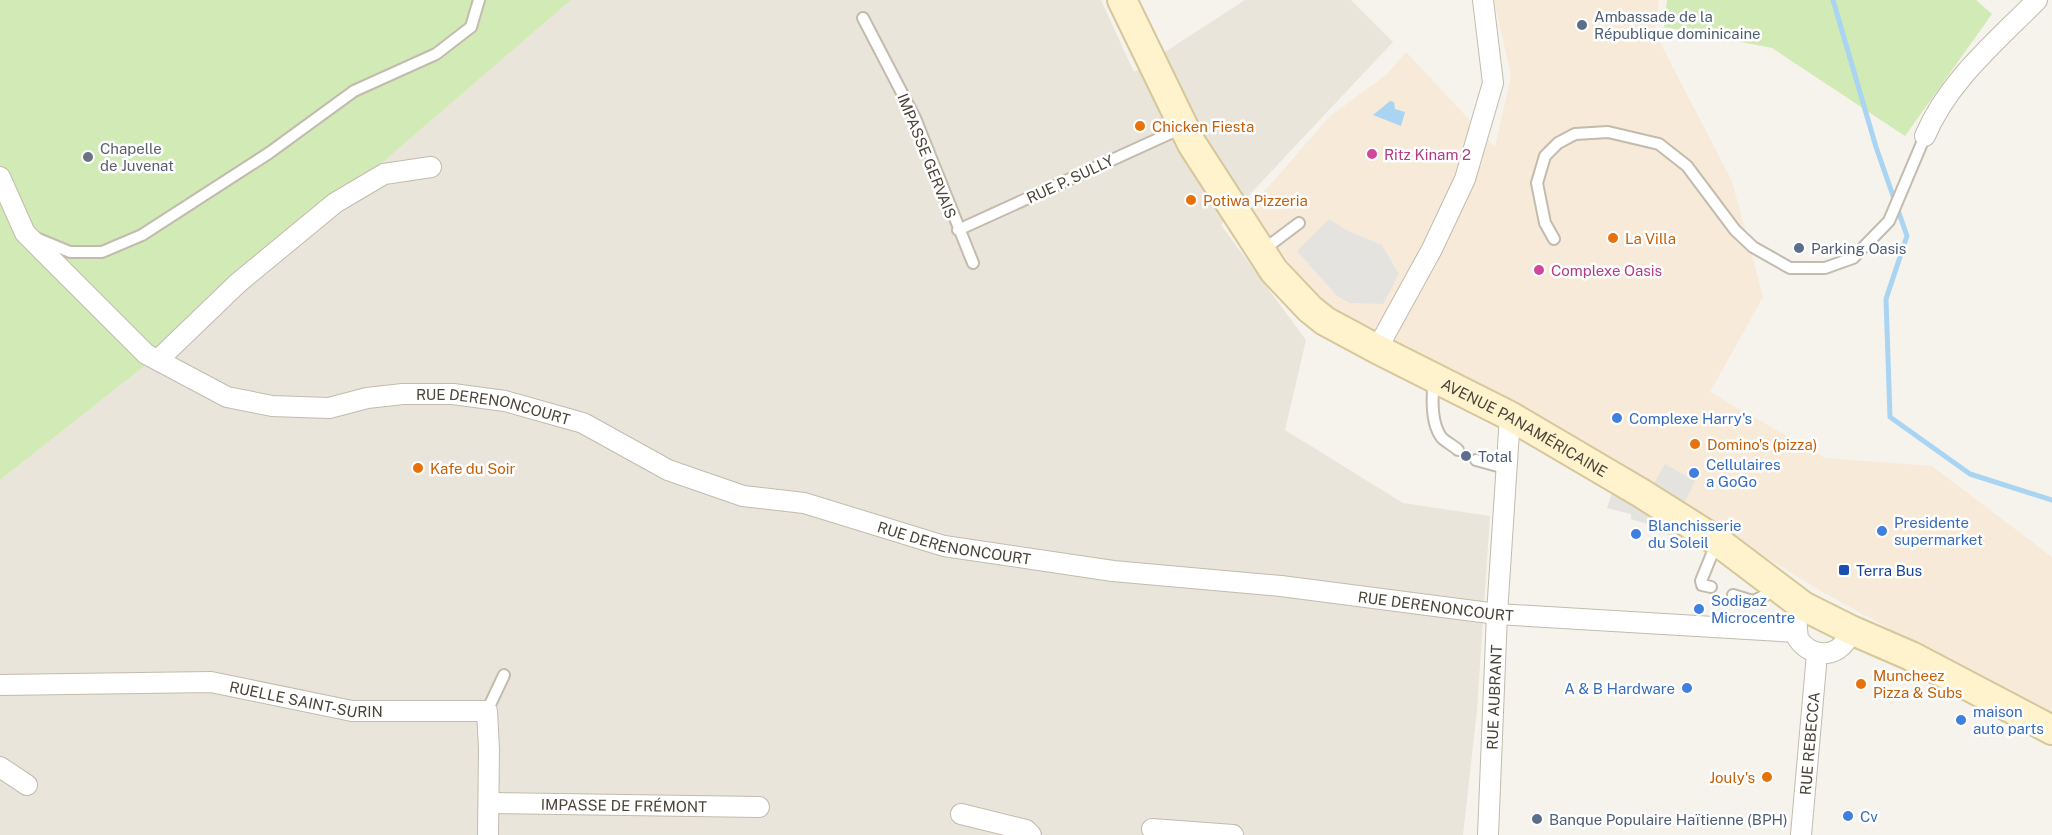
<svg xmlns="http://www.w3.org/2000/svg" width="2052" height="835" viewBox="0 0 2052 835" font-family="'Public Sans',sans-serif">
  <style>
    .residential { fill: #eae5da }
    .commercial { fill: #f7ead8 }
    .green { fill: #d2eab5 }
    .parking { fill: #e5e3e0 }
    .water { fill: #a9d4f2 }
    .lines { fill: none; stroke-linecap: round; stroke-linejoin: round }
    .stream { stroke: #a9d4f2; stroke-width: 5 }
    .lane-casing { stroke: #c2bbae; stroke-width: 14 }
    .street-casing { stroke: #c2bbae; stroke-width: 22 }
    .secondary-casing { stroke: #d6c79b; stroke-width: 32 }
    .lane { stroke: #fff; stroke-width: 10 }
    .street { stroke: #fff; stroke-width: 20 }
    .secondary { stroke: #fff3cd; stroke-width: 28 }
    .service-dot { fill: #5c6f8a; stroke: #fff; stroke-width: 2 }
    .food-dot { fill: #e8710a; stroke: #fff; stroke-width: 2 }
    .hotel-dot { fill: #d1479c; stroke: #fff; stroke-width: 2 }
    .worship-dot { fill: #6b7280; stroke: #fff; stroke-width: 2 }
    .shop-dot { fill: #3f7fe0; stroke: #fff; stroke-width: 2 }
    .transit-dot { fill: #1a4fb4; stroke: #fff; stroke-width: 2 }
    .labels { text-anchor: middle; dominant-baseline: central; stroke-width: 5; stroke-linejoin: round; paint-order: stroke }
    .service-label { font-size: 15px; fill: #4e5e75; stroke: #fff; text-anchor: start }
    .food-label { font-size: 15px; fill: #c56008; stroke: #fff; text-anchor: start }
    .worship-label { font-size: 15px; fill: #5b616d; stroke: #fff; text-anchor: start }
    .hotel-label { font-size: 15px; fill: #b23c85; stroke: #fff; text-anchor: start }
    .street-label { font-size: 15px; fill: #4b4439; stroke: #fff }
    .shop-label { font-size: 15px; fill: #366cbe; stroke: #fff; text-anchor: start }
    .transit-label { font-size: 15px; fill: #164399; stroke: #fff; text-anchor: start }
  </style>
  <rect width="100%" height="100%" fill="#f6f3ec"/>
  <path class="residential" d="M571,0H1101L1134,72L1245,0H1351L1393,42L1221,225L1306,340L1285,430L1403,503L1490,516L1477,710L1463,835H0V480L165,350Z"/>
  <path class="commercial" d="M1494,0H1659L1655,33L1732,181L1763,297L1710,392L1825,458L1932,466L2052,557V719L1821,591L1640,481L1361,340L1304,282L1249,209L1330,116L1386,75L1406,52L1495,147L1511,76Z"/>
  <path class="green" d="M0,0H571L165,350L0,480Z
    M1667,0H1976L1992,14L1905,136L1772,48L1664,27Z"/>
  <path class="parking" d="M1329,219L1348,231L1382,245L1399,274L1383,304L1350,303L1337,296L1297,251Z
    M1665,464L1695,481L1685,502L1654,483Z
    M1612,493L1675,532L1674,537L1654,530V526L1631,519V514L1607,508Z"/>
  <path class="water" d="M1390,101L1394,102L1395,109L1405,112L1401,126L1373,115Z"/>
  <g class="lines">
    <path class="stream" d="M1833,0L1876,147L1907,236L1886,299L1890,417L1970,474L2052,500"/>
    <defs>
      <path id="lane" d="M863,18L915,118L973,263
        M958,230L1182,128
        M36,238L70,252H102L142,235L269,153L354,91L436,54L471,27L479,0
        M1554,239L1545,223L1537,183L1545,156L1558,143L1575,134L1608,132L1659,144L1687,166L1735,230L1753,247L1790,268H1825L1853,258L1889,221L1925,136
        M1263,250L1299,223
        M1434,379C1432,396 1430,423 1442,438C1446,442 1454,446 1458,450
        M1476,460L1505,468
        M1711,587L1702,585L1701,581L1716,544
        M1733,595L1753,601L1777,590
        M487,711L504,675"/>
      <g id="street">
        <path d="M1925,136C1948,81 1996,42 2037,0"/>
        <path id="s1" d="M0,177L25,233L146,354L227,397L272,406L329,408L367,398L403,394H453L505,401L583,423L668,470L743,496L804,503L944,546L1113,571L1281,586L1497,614L1795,632"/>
        <path d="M1377,349L1432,249L1465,179L1493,83L1483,0"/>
        <path d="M159,359L238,283L335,203L384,174L431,167"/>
        <path d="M1796,619L1798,639C1814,661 1843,657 1851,630"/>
        <path id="s2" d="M0,685L211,682L352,711H487L489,749L488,835"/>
        <path d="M0,767L27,785"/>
        <path id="s3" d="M489,803L759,807"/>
        <path d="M961,814L1026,830L1031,835"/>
        <path d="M1152,829L1233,835"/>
        <path id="s4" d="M1488,835L1497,614L1510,416"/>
        <path id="s5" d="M1801,835L1817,654"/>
      </g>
      <g id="secondary">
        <path id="s6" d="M1122,0L1192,144L1274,271L1310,309L1325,321L1377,349L1510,416L1641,493L1717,541L1803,606L1851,630L1911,656L2052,730"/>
      </g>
    </defs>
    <use href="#lane" class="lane-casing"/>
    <use href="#street" class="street-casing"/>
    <use href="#secondary" class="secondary-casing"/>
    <use href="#lane" class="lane"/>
    <use href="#street" class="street"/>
    <use href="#secondary" class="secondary"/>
  </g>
  <g class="service-dot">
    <circle cx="1582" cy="25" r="6"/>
    <circle cx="1799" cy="248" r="6"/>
    <circle cx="1466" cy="456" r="6"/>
    <circle cx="1537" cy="819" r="6"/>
  </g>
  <g class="food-dot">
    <circle cx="1140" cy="126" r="6"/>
    <circle cx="1191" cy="200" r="6"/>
    <circle cx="1613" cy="238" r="6"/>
    <circle cx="1695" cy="444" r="6"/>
    <circle cx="418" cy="468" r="6"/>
    <circle cx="1861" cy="684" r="6"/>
    <circle cx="1767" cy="777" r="6"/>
  </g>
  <g class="hotel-dot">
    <circle cx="1372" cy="154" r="6"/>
    <circle cx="1539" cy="270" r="6"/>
  </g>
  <circle class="worship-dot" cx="88" cy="157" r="6"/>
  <g class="shop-dot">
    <circle cx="1617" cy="418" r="6"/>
    <circle cx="1694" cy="473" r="6"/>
    <circle cx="1882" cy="531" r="6"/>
    <circle cx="1636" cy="534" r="6"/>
    <circle cx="1699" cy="609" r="6"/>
    <circle cx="1687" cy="688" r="6"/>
    <circle cx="1961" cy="720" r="6"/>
    <circle cx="1848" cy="816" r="6"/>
  </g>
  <rect class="transit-dot" x="1838" y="564" width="12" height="12" rx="3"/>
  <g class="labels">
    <g class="service-label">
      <text x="1594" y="16">Ambassade de la<tspan x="1594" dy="17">République dominicaine</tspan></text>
      <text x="1811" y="248">Parking Oasis</text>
      <text x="1478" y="456">Total</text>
      <text x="1549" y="819">Banque Populaire Haïtienne (BPH)</text>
    </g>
    <g class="food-label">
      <text x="1152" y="126">Chicken Fiesta</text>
      <text x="1203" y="200">Potiwa Pizzeria</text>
      <text x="1625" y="238">La Villa</text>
      <text x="1707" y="444">Domino's (pizza)</text>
      <text x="430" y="468">Kafe du Soir</text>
      <text x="1873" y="675">Muncheez<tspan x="1873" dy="17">Pizza &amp; Subs</tspan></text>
      <text x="1755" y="777" text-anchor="end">Jouly's</text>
    </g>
    <g class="worship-label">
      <text x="100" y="148">Chapelle<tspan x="100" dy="17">de Juvenat</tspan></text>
    </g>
    <g class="hotel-label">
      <text x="1384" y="154">Ritz Kinam 2</text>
      <text x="1551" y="270">Complexe Oasis</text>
    </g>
    <g class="street-label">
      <text transform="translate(927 156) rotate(68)">IMPASSE GERVAIS</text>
      <text transform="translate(1070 179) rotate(-25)">RUE P. SULLY</text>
      <text stroke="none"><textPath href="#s1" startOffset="594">RUE DERENONCOURT</textPath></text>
      <text stroke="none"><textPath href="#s6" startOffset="609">AVENUE PANAMÉRICAINE</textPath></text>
      <text stroke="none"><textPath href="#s1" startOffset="1080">RUE DERENONCOURT</textPath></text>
      <text stroke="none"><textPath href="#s1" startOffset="1566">RUE DERENONCOURT</textPath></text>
      <text stroke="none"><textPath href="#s4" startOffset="138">RUE AUBRANT</textPath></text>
      <text stroke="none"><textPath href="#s2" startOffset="308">RUELLE SAINT-SURIN</textPath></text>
      <text stroke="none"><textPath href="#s5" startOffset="92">RUE REBECCA</textPath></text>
      <text stroke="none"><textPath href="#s3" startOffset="135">IMPASSE DE FRÉMONT</textPath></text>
    </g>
    <g class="shop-label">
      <text x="1629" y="418">Complexe Harry's</text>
      <text x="1706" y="464">Cellulaires<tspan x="1706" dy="17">a GoGo</tspan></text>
      <text x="1894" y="522">Presidente<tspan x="1894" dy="17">supermarket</tspan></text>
      <text x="1648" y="525">Blanchisserie<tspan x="1648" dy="17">du Soleil</tspan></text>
      <text x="1711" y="600">Sodigaz<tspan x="1711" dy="17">Microcentre</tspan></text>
      <text x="1675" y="688" text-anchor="end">A &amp; B Hardware</text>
      <text x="1973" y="711">maison<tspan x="1973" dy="17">auto parts</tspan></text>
      <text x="1860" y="816">Cv</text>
    </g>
    <g class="transit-label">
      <text x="1856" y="570">Terra Bus</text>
    </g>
  </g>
</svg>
